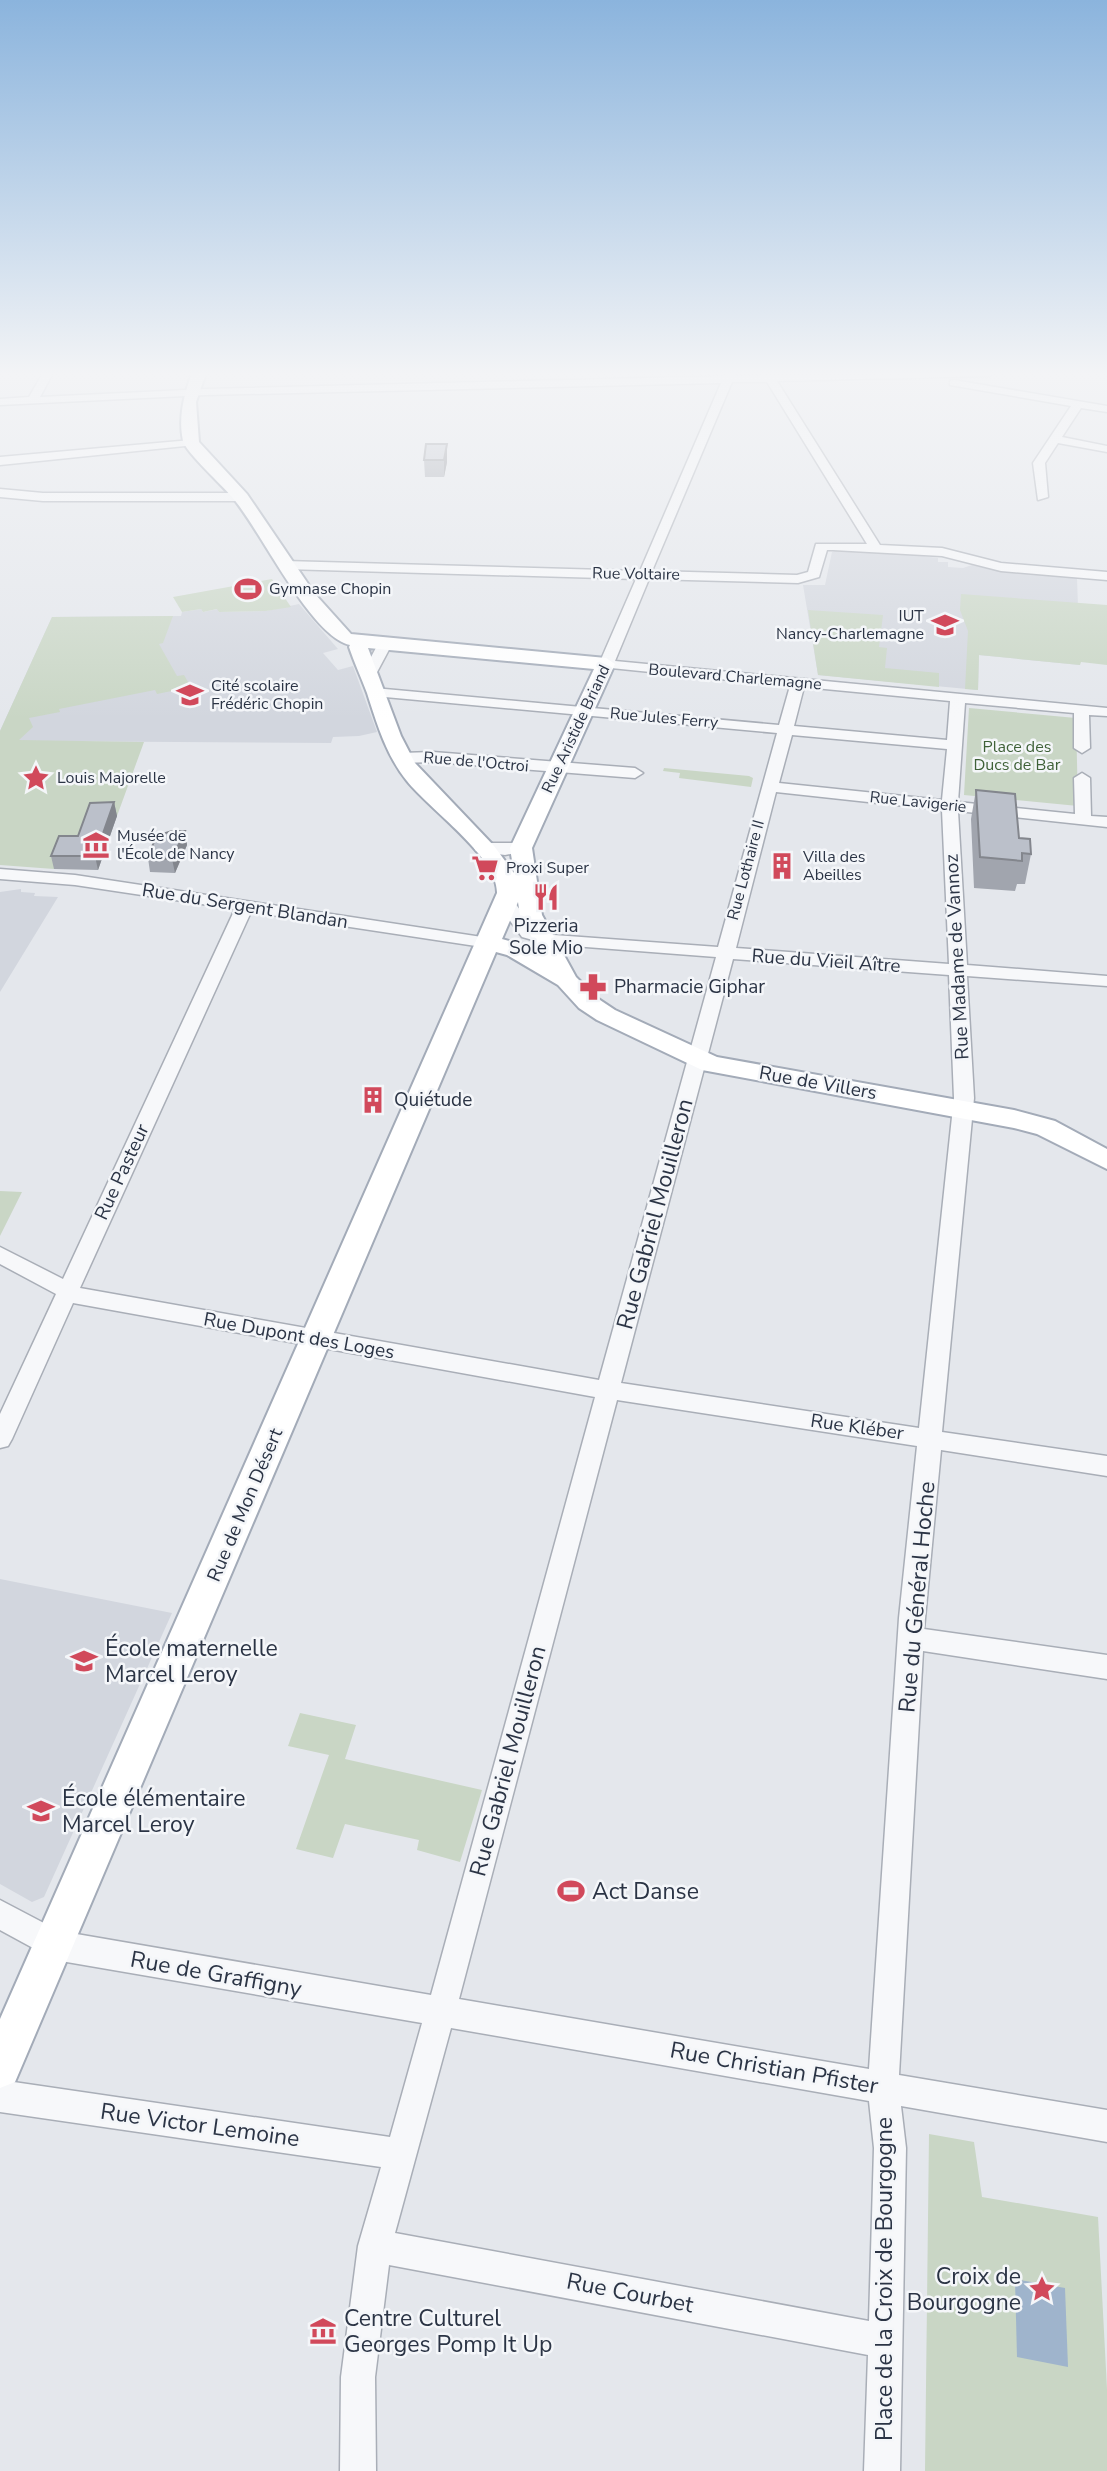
<svg xmlns="http://www.w3.org/2000/svg" width="1107" height="2471" viewBox="0 0 1107 2471" font-family="'Nunito Sans',sans-serif">
  <style>
    .built { fill: #d2d6de }
    .green { fill: #c9d6c5 }
    .water { fill: #9fb4cc }
    .lines { fill: none; stroke-linecap: round; stroke-linejoin: round }
    .minor-casing { stroke: #a9aeb7; stroke-width: 3 }
    .major-casing { stroke: #a3abb8; stroke-width: 4 }
    .minor { fill: #f7f8fa; fill-rule: evenodd }
    .major { fill: #fff; fill-rule: evenodd }
    .wall { fill: #a1a5ae }
    .shaded-wall { fill: #83868d }
    .building { fill: #bbc0ca; stroke: #83868d; stroke-width: 2 }
    .labels { text-anchor: middle; dominant-baseline: central; stroke-width: 5; stroke-linejoin: round; paint-order: stroke }
    .far-street-label { font-size: 16px; fill: #2b3445; stroke: #f4f6f9 }
    .far-poi-label { font-size: 16px; fill: #2b3445; stroke: #f4f6f9; text-anchor: start }
    .far-park-label { font-size: 16px; fill: #3f6138; stroke: #f4f6f9 }
    .street-label { font-size: 19px; fill: #2b3445; stroke: #f4f6f9 }
    .poi-label { font-size: 19px; fill: #2b3445; stroke: #f4f6f9; text-anchor: start }
    .near-street-label { font-size: 23px; fill: #2b3445; stroke: #f4f6f9 }
    .near-poi-label { font-size: 23px; fill: #2b3445; stroke: #f4f6f9; text-anchor: start }
  </style>
  <rect width="100%" height="100%" fill="#e4e7ec"/>
  <path class="built" d="M835,551L907,554L938,558V562H948V567L963,568L972,565L999,571L1077,578L1080,665L979,655L978,690L818,675L803,585H825L832,552Z
    M299,604L338,649L323,653L338,670L353,666L377,732L359,736L333,737L331,743L18,741L0,731L52,617L181,616L182,612L201,609L203,612L218,609L219,612L266,611Z
    M21,889V892L35,893L34,896L58,897L0,992V892Z
    M0,1579L172,1613L44,1897L32,1902L0,1884Z"/>
  <path class="green" d="M272,579L291,607L266,611L219,612L217,609L203,612L201,609L182,612L173,597Z
    M961,594L1107,605V665L1081,662L1080,665L979,655L978,690L965,689L968,631L960,610Z
    M808,610L883,615L879,647L887,648L885,668L939,673V687L818,675Z
    M173,616L163,643L159,644L177,676L184,675L191,687L157,694L155,690L59,709L60,712L29,718L33,727L19,740L144,742L117,816L113,817L84,842L59,857L54,869L0,865V731L52,617Z
    M969,708L1076,718L1078,806L964,795Z
    M664,768L749,776L753,778L751,787L679,778L680,773L663,771Z
    M0,1191L22,1192L0,1236Z
    M300,1713L356,1725L345,1759L482,1790L460,1862L417,1850L419,1840L345,1824L333,1858L296,1849L329,1755L288,1746Z
    M929,2134L974,2142L982,2197L1098,2217L1107,2389V2471H925Z"/>
  <path class="water" d="M1015,2279L1065,2288L1068,2367L1017,2357Z"/>
  <g class="lines">
    <defs>
      <path id="minor" d="M43,373H53L40,397L206,389L724,376L726,373H736L735,376L994,373L989,376L777,381L880,545L942,548L1001,563L1107,572V580L1001,571L942,556L833,550H827L819,577L798,583L649,579L615,661L1107,708V716L1089,715L1090,748L1082,753L1074,748V713L965,703L958,802L1075,814L1074,778L1082,773L1090,778L1091,816L1107,817V827L958,811L967,965L1107,976V986L967,976L974,1098L942,1432L1107,1456V1476L941,1450L924,1629L1107,1655V1679L923,1651L899,2075L1107,2110V2142L901,2106L906,2148L900,2471H864L868,2355L389,2265L375,2377L376,2471H340L341,2377L358,2246L381,2167L0,2112V2080L390,2137L422,2023L55,1960L0,1930V1900L59,1931L431,1995L595,1397L73,1303L12,1439L8,1446L0,1448V1414L56,1294L0,1264V1247L63,1279L235,909L75,885L0,879V869L75,875L495,939L498,943L489,948L251,912L80,1288L599,1380L716,957L547,944L522,937L497,903L500,899H512L534,929L554,935L718,947L777,733L374,696L367,692L374,688L779,725L790,686L601,667L599,664L636,579L285,569L279,565L285,561L640,571L721,383L206,395L0,405V399L29,397ZM732,382H767L867,544H816L808,572L797,575L652,571ZM804,687L950,701L947,740L794,726ZM792,735L947,749L942,800L779,783ZM776,792L942,810L949,964L736,948ZM733,959L949,975L954,1098L919,1428L621,1383ZM617,1400L917,1446L899,1618L869,2069L459,1999ZM451,2028L869,2101L874,2148L869,2321L395,2233Z
        M954,380L1107,406V412L1081,408L1062,437L1107,446V452L1058,443L1045,463L1048,497L1038,500L1033,463L1071,406L950,385V381Z
        M191,440L195,441V445L0,465V457Z
        M0,489L43,493H241L247,497L241,501H43L0,497Z
        M385,640L392,644L376,674L374,677H364L362,674L378,644Z
        M433,752L635,768L643,773L635,778L433,762L401,763L393,758L401,753Z
        M482,843H521L529,848L527,851L505,855L476,851L474,848L476,845Z"/>
      <path id="major" d="M192,373H206L196,402L199,442L247,494L315,594L351,634L606,658L615,664L532,848L542,915L576,977L597,998L615,1010L717,1057L1014,1110L1055,1121L1107,1149V1169L1037,1134L1014,1128L702,1070L597,1020L579,1008L558,985L507,955L496,952L15,2082L0,2088V2019L497,893C498,857 429,809 407,781C386,755 377,724 367,693C361,677 354,662 349,647L350,645C310,636 261,530 232,497C223,486 185,451 183,441C178,417 184,395 192,373ZM368,648L594,669L510,848L514,873L494,846L415,763L401,736ZM518,902L520,915L541,955L523,945L502,939Z"/>
    </defs>
    <use href="#minor" class="minor-casing"/>
    <use href="#major" class="major-casing"/>
    <use href="#minor" class="minor"/>
    <use href="#major" class="major"/>
  </g>
  <path class="wall" d="M426,444L447,462L444,477H425L424,460Z
    M976,790L1031,854L1025,884H1017L1015,891L974,888L971,819Z
    M114,802L117,816L98,870L54,869L51,856L78,836Z
    M185,831L187,845L175,873L150,872L148,858Z"/>
  <path class="shaded-wall" d="M447,444V462L444,477V460Z
    M114,802L117,816L98,870L95,856Z
    M185,831L187,845L175,873L172,859Z"/>
  <path class="building" d="M426,444H447L444,460H424Z
    M976,790L1015,794L1019,838L1030,839L1031,854L1022,853V861L980,857Z
    M114,802L95,856H51L59,836H78L90,803Z
    M172,831H185L172,859L148,858L156,836Z"/>
  <linearGradient id="sky" x2="0" y2="1"><stop stop-color="#8bb4dd"/><stop offset="0.52" stop-color="#f3f4f6"/><stop offset="1" stop-color="#f3f4f6" stop-opacity="0"/></linearGradient>
  <rect width="1107" height="719" fill="url(#sky)"/>
  <defs>
    <symbol id="stadium-bare" viewBox="-9 -9 18 18"><path d="M0-5a6.5 5 0 1 0 0 10a6.5 5 0 1 0 0-10ZM-3.5-1.8h7v3.6h-7Z" fill="#d1495b" stroke="#f4f6f9" stroke-width="2.5" paint-order="stroke"/></symbol>
    <symbol id="university-bare" viewBox="-9 -9 18 18"><path d="M0-5L7-2L0 1L-7-2ZM-4 1L0 2.5L4 1V4Q0 6-4 4Z" fill="#d1495b" stroke="#f4f6f9" stroke-width="2.5" paint-order="stroke"/></symbol>
    <symbol id="school-bare" viewBox="-9 -9 18 18"><path d="M0-5L7-2L0 1L-7-2ZM-4 1L0 2.5L4 1V4Q0 6-4 4Z" fill="#d1495b" stroke="#f4f6f9" stroke-width="2.5" paint-order="stroke"/></symbol>
    <symbol id="sight-bare" viewBox="-9 -9 18 18"><path d="M0-6L1.8-2.2L6-1.7L2.9 1.2L3.7 5.4L0 3.3L-3.7 5.4L-2.9 1.2L-6-1.7L-1.8-2.2Z" fill="#d1495b" stroke="#f4f6f9" stroke-width="2.5" paint-order="stroke"/></symbol>
    <symbol id="museum-bare" viewBox="-9 -9 18 18"><path d="M0-6L6-3V-2H-6V-3ZM-5-1h2V3h-2ZM-1-1h2V3h-2ZM3-1h2V3H3ZM-6 4H6V6H-6Z" fill="#d1495b" stroke="#f4f6f9" stroke-width="2.5" paint-order="stroke"/></symbol>
    <symbol id="building-bare" viewBox="-9 -9 18 18"><path d="M-4-6H4V6H1V3H-1V6H-4ZM-2.5-4.3h1.7v1.8h-1.7ZM.8-4.3h1.7v1.8H.8ZM-2.5-1h1.7V.8h-1.7ZM.8-1h1.7V.8H.8Z" fill="#d1495b" stroke="#f4f6f9" stroke-width="2.5" paint-order="stroke"/></symbol>
    <symbol id="supermarket-bare" viewBox="-9 -9 18 18"><path d="M-6-5.5h2.5l.6 2H6L4.5 2H-2.5L-4.4-4H-6ZM-1.5 3.2a1.3 1.3 0 1 0 .1 0ZM3 3.2a1.3 1.3 0 1 0 .1 0Z" fill="#d1495b" stroke="#f4f6f9" stroke-width="2.5" paint-order="stroke"/></symbol>
    <symbol id="restaurant-bare" viewBox="-9 -9 18 18"><path d="M-5-6h1v4h1v-4h1v4h1v-4h1v5L-1.5 .5V6h-2V.5L-5-1ZM5-6V6H3V1.5H1.5Q1.5-4 5-6Z" fill="#d1495b" stroke="#f4f6f9" stroke-width="2.5" paint-order="stroke"/></symbol>
    <symbol id="pharmacy-bare" viewBox="-9 -9 18 18"><path d="M-2-6h4v4h4v4h-4v4h-4v-4h-4v-4h4Z" fill="#d1495b" stroke="#f4f6f9" stroke-width="2.5" paint-order="stroke"/></symbol>
  </defs>
  <g fill-rule="evenodd">
    <use href="#stadium-bare" x="229" y="570" width="38" height="38"/>
    <use href="#university-bare" x="926" y="606" width="38" height="38"/>
    <use href="#school-bare" x="171" y="676" width="38" height="38"/>
    <use href="#sight-bare" x="17" y="759" width="38" height="38"/>
    <use href="#museum-bare" x="77" y="826" width="38" height="38"/>
    <use href="#building-bare" x="763" y="847" width="38" height="38"/>
    <use href="#supermarket-bare" x="466" y="849" width="38" height="38"/>
    <use href="#restaurant-bare" x="527" y="878" width="38" height="38"/>
    <use href="#pharmacy-bare" x="574" y="968" width="38" height="38"/>
    <use href="#building-bare" x="354" y="1081" width="38" height="38"/>
    <use href="#school-bare" x="65" y="1642" width="38" height="38"/>
    <use href="#school-bare" x="22" y="1792" width="38" height="38"/>
    <use href="#stadium-bare" x="552" y="1872" width="38" height="38"/>
    <use href="#sight-bare" x="1023" y="2270" width="38" height="38"/>
    <use href="#museum-bare" x="304" y="2312" width="38" height="38"/>
  </g>
  <g class="labels">
    <g class="far-street-label">
      <text transform="translate(636 574) rotate(1)">Rue Voltaire</text>
      <text transform="translate(735 677) rotate(5)">Boulevard Charlemagne</text>
      <text transform="translate(664 718) rotate(5)">Rue Jules Ferry</text>
      <text transform="translate(576 729) rotate(-65)">Rue Aristide Briand</text>
      <text transform="translate(476 762) rotate(5)">Rue de l'Octroi</text>
      <text transform="translate(918 802) rotate(6)">Rue Lavigerie</text>
      <text transform="translate(746 870) rotate(-75)">Rue Lothaire II</text>
    </g>
    <g class="far-poi-label">
      <text x="269" y="589">Gymnase Chopin</text>
      <text x="924" y="616" text-anchor="end">IUT<tspan x="924" dy="18">Nancy-Charlemagne</tspan></text>
      <text x="211" y="686">Cité scolaire<tspan x="211" dy="18">Frédéric Chopin</tspan></text>
      <text x="57" y="778">Louis Majorelle</text>
      <text x="117" y="836">Musée de<tspan x="117" dy="18">l'École de Nancy</tspan></text>
      <text x="803" y="857">Villa des<tspan x="803" dy="18">Abeilles</tspan></text>
      <text x="506" y="868">Proxi Super</text>
    </g>
    <g class="far-park-label">
      <text x="1017" y="747">Place des<tspan x="1017" dy="18">Ducs de Bar</tspan></text>
    </g>
    <g class="street-label">
      <text transform="translate(245 906) rotate(9)">Rue du Sergent Blandan</text>
      <text transform="translate(957 957) rotate(-93)">Rue Madame de Vannoz</text>
      <text transform="translate(826 961) rotate(4)">Rue du Vieil Aître</text>
      <text transform="translate(818 1083) rotate(10)">Rue de Villers</text>
      <text transform="translate(122 1172) rotate(-65)">Rue Pasteur</text>
      <text transform="translate(299 1336) rotate(10)">Rue Dupont des Loges</text>
      <text transform="translate(857 1427) rotate(8)">Rue Kléber</text>
      <text transform="translate(245 1505) rotate(-67)">Rue de Mon Désert</text>
    </g>
    <g class="poi-label">
      <text x="546" y="926" text-anchor="middle">Pizzeria<tspan x="546" dy="22">Sole Mio</tspan></text>
      <text x="614" y="987">Pharmacie Giphar</text>
      <text x="394" y="1100">Quiétude</text>
    </g>
    <g class="near-street-label">
      <text transform="translate(655 1214) rotate(-75)">Rue Gabriel Mouilleron</text>
      <text transform="translate(917 1597) rotate(-85)">Rue du Général Hoche</text>
      <text transform="translate(508 1761) rotate(-75)">Rue Gabriel Mouilleron</text>
      <text transform="translate(216 1974) rotate(10)">Rue de Graffigny</text>
      <text transform="translate(774 2068) rotate(10)">Rue Christian Pfister</text>
      <text transform="translate(200 2125) rotate(8)">Rue Victor Lemoine</text>
      <text transform="translate(884 2279) rotate(-90)">Place de la Croix de Bourgogne</text>
      <text transform="translate(630 2293) rotate(11)">Rue Courbet</text>
    </g>
    <g class="near-poi-label">
      <text x="105" y="1648">École maternelle<tspan x="105" dy="26">Marcel Leroy</tspan></text>
      <text x="62" y="1798">École élémentaire<tspan x="62" dy="26">Marcel Leroy</tspan></text>
      <text x="592" y="1891">Act Danse</text>
      <text x="1021" y="2276" text-anchor="end">Croix de<tspan x="1021" dy="26">Bourgogne</tspan></text>
      <text x="344" y="2318">Centre Culturel<tspan x="344" dy="26">Georges Pomp It Up</tspan></text>
    </g>
  </g>
</svg>
